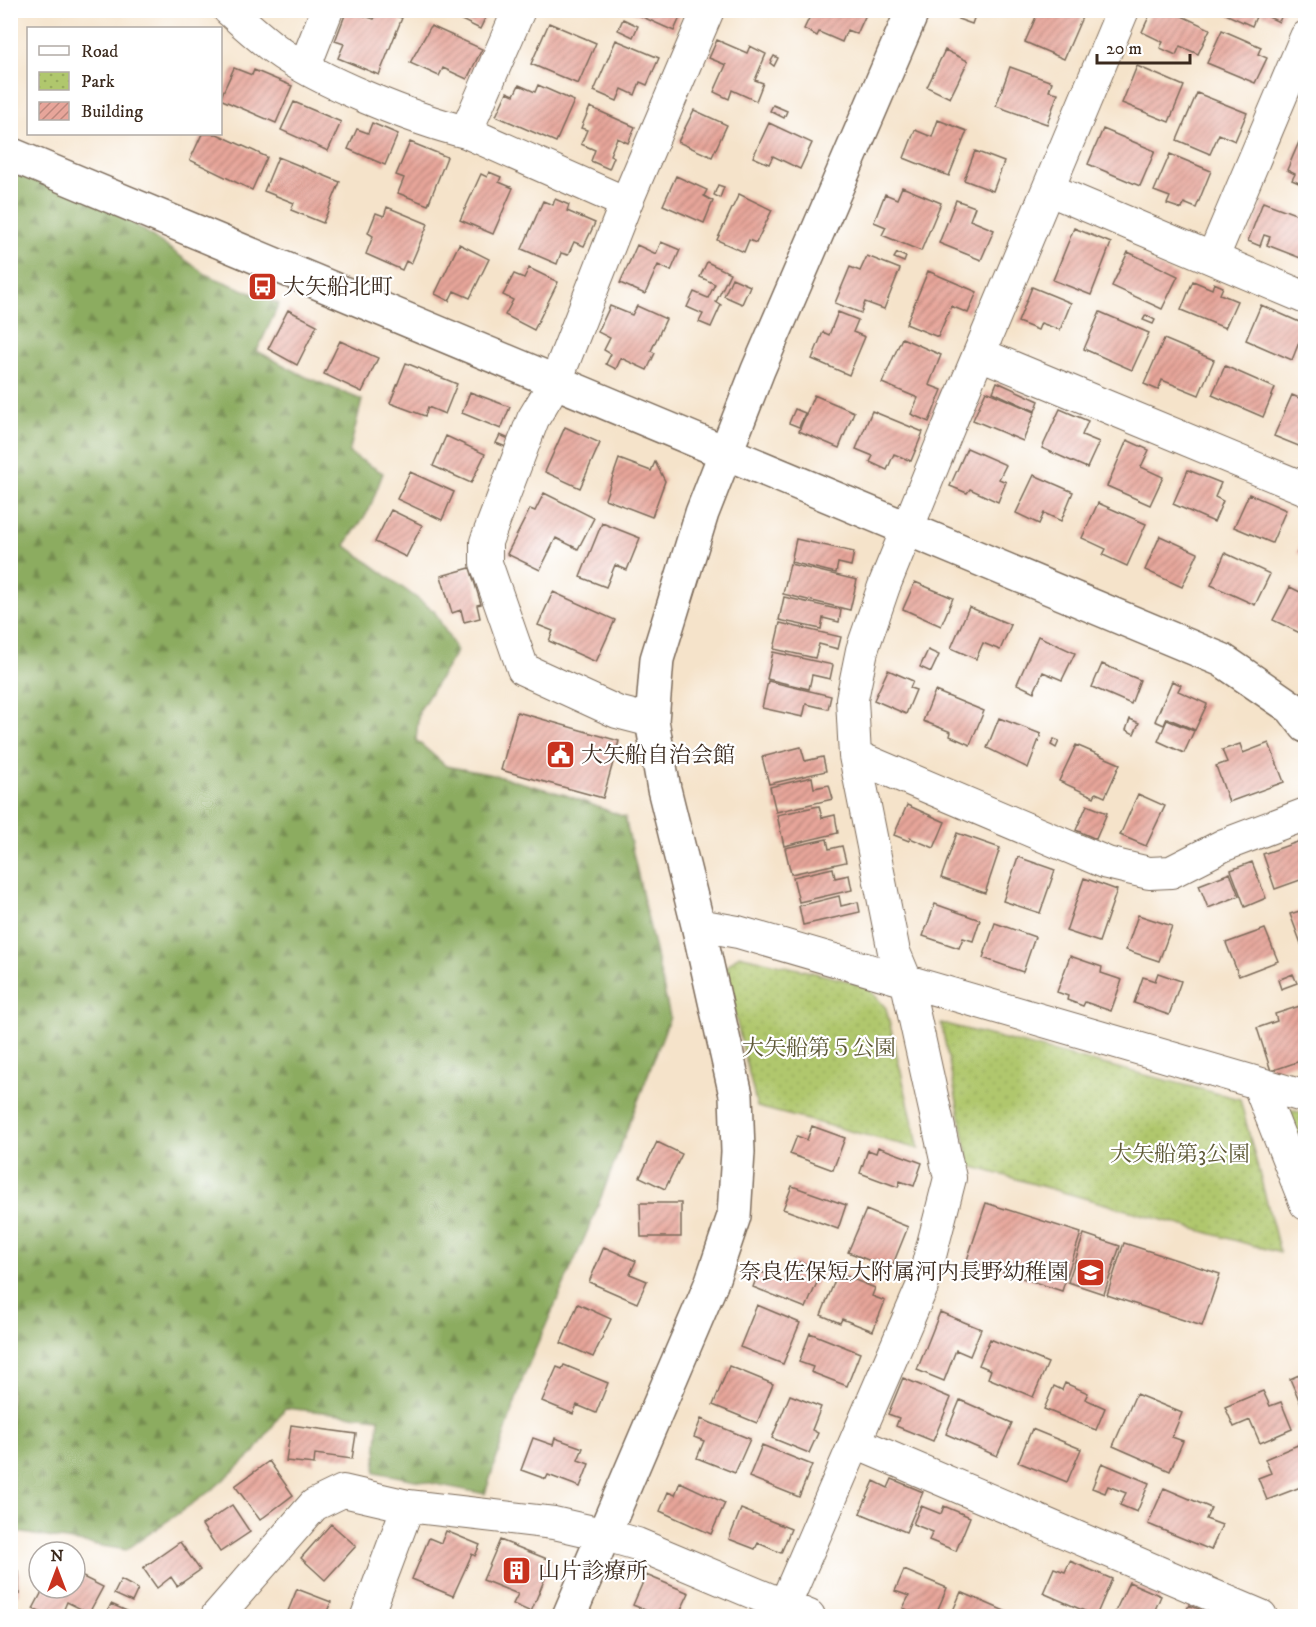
<svg xmlns="http://www.w3.org/2000/svg" width="1316" height="1627" viewBox="0 0 1316 1627" font-family="'IM FELL DW Pica','Noto Serif JP',serif">
  <style>
    .forest { fill: url(#forest-firs); stroke: #646b3f; stroke-width: 1.5 }
    .park { fill: url(#park-dots); stroke: #767846; stroke-width: 1.5 }
    .building { fill: url(#building-hatch) }
    .lines { fill: none; stroke-linecap: round; stroke-linejoin: round }
    .minor-casing { stroke: #7c6b5a; stroke-width: 34 }
    .tertiary-casing { stroke: #7c6b5a; stroke-width: 36 }
    .minor { stroke: #fff; stroke-width: 32 }
    .tertiary { stroke: #fff; stroke-width: 33 }
    .labels { text-anchor: middle; dominant-baseline: central; stroke-width: 4.5; stroke-linejoin: round; paint-order: stroke }
    .poi-label { font-size: 22px; fill: #3b2a1e; stroke: #fff; text-anchor: start }
    .park-label { font-size: 22px; fill: #5e5936; stroke: #fff }
  </style>
  <defs>
    <pattern id="forest-firs" width="22" height="20" patternUnits="userSpaceOnUse" patternTransform="scale(1.5)"><rect width="22" height="20" fill="#8cac60"/><path d="M5 1l3.5 6h-7zM16 11l3.5 6h-7z" fill="#748c4f"/></pattern>
    <pattern id="park-dots" width="8" height="8" patternUnits="userSpaceOnUse" patternTransform="scale(1.5)"><rect width="8" height="8" fill="#b0c76d"/><path d="M2 2h.1M6 6h.1" fill="none" stroke="#98ab5e" stroke-width="1.8" stroke-linecap="round"/></pattern>
    <pattern id="building-hatch" width="6" height="6" patternUnits="userSpaceOnUse" patternTransform="scale(1.5)"><rect width="6" height="6" fill="#e7a59a"/><path d="M-1 1l2-2M0 6l6-6M5 7l2-2" fill="none" stroke="#bc877d"/></pattern>
  </defs>
  <rect width="100%" height="100%" fill="#fff"/>
  <filter id="ink" filterUnits="userSpaceOnUse"><feTurbulence type="fractalNoise" baseFrequency=".0167" numOctaves="2"/><feDisplacementMap in="SourceGraphic" scale="12" xChannelSelector="R" yChannelSelector="G"/><feConvolveMatrix kernelMatrix="1 2 1 2 8 2 1 2 1" color-interpolation-filters="sRGB"/></filter>
  <filter id="wash" filterUnits="userSpaceOnUse"><feTurbulence type="fractalNoise" baseFrequency=".008" numOctaves="4" result="noise"/><feDisplacementMap in="SourceGraphic" scale="24" xChannelSelector="R" yChannelSelector="G"/><feGaussianBlur stdDeviation="1.35" result="paint"/><feColorMatrix in="noise" values="0 0 0 0 0 0 0 0 0 0 0 0 0 0 0 0 0 1.4 0 .05"/><feComposite in="paint" operator="in"/></filter>
  <g filter="url(#wash)">
    <rect width="100%" height="100%" fill="#f5e3ca"/>
    <path class="forest" d="M10,136L207,275L279,304L257,351L306,377L362,400L349,453L383,473L369,510L345,545L434,611L457,651L419,711L416,740L446,766L494,775L566,795L625,817L670,1017L594,1216L524,1375L485,1494L375,1472L379,1418L285,1408L254,1453L213,1489L126,1550L11,1531Z"/>
    <path class="park" d="M739,955L845,980L869,989L886,1008L919,1149L757,1107L724,969Z
      M941,1023L1240,1099L1280,1253L970,1166Z
      M1288,1109L1305,1114V1157Z"/>
    <g id="blocks">
      <path class="building" d="M347,10L374,19L378,10L402,18L379,75L338,58L344,44L335,41Z
        M441,10H489L480,29Z
        M627,10H683L674,31Z
        M813,10H868L857,34L847,30L842,42L819,32L817,36L804,29Z
        M961,10H977L972,24L958,19Z
        M991,10H1010L1007,18Z
        M1039,10H1072L1083,15L1064,59L1025,42Z
        M1152,10H1169L1210,29L1198,54L1180,46L1176,55L1160,48L1163,42L1142,32Z
        M1227,10H1284L1279,22L1258,12L1252,26L1225,14Z
        M623,19L638,26L633,37L618,30Z
        M549,23L596,43L578,84L531,64Z
        M431,26L482,49L467,79L443,68L439,76L410,63Z
        M1222,30L1261,47L1258,54L1267,58L1255,83L1207,63Z
        M616,40L659,58L647,85L640,82L635,95L622,89L617,101L594,91Z
        M717,40L747,53L750,46L766,54L755,80L763,83L756,101L732,90L729,99L714,92L726,65L709,58Z
        M945,50L968,61L950,98L927,87Z
        M774,56L778,58L774,66L770,63Z
        M1137,66L1184,86L1169,122L1122,103Z
        M1010,67L1052,82L1049,91L1058,93L1047,124L996,106Z
        M234,68L252,75L254,70L292,86L276,123L220,99Z
        M519,85L535,92L538,85L574,101L556,142L496,116L507,92L514,95Z
        M1197,93L1247,113L1235,141L1219,134L1210,154L1177,140Z
        M294,102L341,122L328,151L281,130Z
        M773,105L787,111L784,118L770,111Z
        M590,107L635,127L628,143L617,138L610,155L614,157L609,169L591,161L595,150L581,144L587,130L581,128Z
        M694,110L727,125L712,157L678,142Z
        M938,120L967,131L949,176L904,158L915,130L932,137Z
        M372,123L398,134L385,165L348,149L357,129L368,133Z
        M769,123L812,143L800,169L773,156L769,164L753,157Z
        M1103,129L1155,151L1140,186L1088,164Z
        M202,134H217L267,157L252,190L190,160Z
        M410,142L447,157L428,205L398,193L404,178L396,175Z
        M1299,142L1306,145V186L1292,180L1295,174L1287,170Z
        M975,151L1004,162L993,191L964,180Z
        M1170,154L1211,171L1196,208L1184,203L1182,209L1167,204L1170,197L1154,191Z
        M278,157L340,182L323,223L291,210L294,203L264,191Z
        M489,172L501,177L499,182L513,188L493,234L460,220L481,174L487,177Z
        M676,176L707,190L704,196L713,201L704,223L663,205Z
        M718,185L724,187L720,198L714,195Z
        M902,187L941,203L921,251L882,235L886,227L874,222L885,194L897,199Z
        M739,194L772,210L756,243L749,240L744,252L717,240Z
        M555,199L569,205L567,211L595,223L584,246L574,242L568,255L561,253L557,264L522,249L543,201L553,205Z
        M956,200L975,207L970,220L994,230L981,260L939,243Z
        M1263,202L1306,218L1303,259L1267,245L1270,237L1264,235L1260,246L1248,241Z
        M387,207L428,224L411,264L406,261L402,270L366,254L373,236L368,233L376,213L384,216Z
        M1074,228L1111,243L1091,295L1053,280Z
        M661,242L680,250L671,271L658,265L645,294L620,283L637,245L656,254Z
        M459,244L489,259L470,298L454,291L449,301L435,294Z
        M1128,252L1178,276L1162,309L1112,286Z
        M897,253L906,257L904,262L894,258Z
        M867,256L900,269L884,309L865,302L861,313L835,303L850,267L860,271Z
        M707,262L730,273L716,302L721,305L711,327L699,322L703,314L687,307L694,292L708,298L715,284L700,277Z
        M529,268L558,282L534,330L505,315L513,300L503,295L514,274L524,278Z
        M928,271L977,292L968,313L951,306L938,337L906,324Z
        M732,278L750,286L742,304L724,296Z
        M1193,281L1212,289L1214,283L1223,287L1220,294L1237,301L1225,328L1181,310Z
        M1032,287L1071,303L1060,330L1041,323L1038,330L1018,322Z
        M1261,305L1306,325L1292,360L1246,340Z
        M610,306L632,315L637,306L666,319L651,351L655,353L647,370L621,358L616,369L606,364L611,354L604,350L610,338L598,332Z
        M288,310L317,325L297,365L268,349Z
        M838,312L858,320L853,332L865,337L849,375L812,359L823,332L829,335Z
        M1100,312L1149,333L1132,370L1084,349Z
        M1146,315L1155,320L1153,324L1143,320Z
        M902,338L941,355L929,385L942,390L929,422L911,414L918,398L882,383Z
        M1164,339L1214,360L1199,395L1162,380L1158,390L1144,384Z
        M340,341L378,358L362,392L324,374Z
        M406,363L457,384L445,414L428,407L425,416L390,403Z
        M1225,366L1275,388L1263,417L1212,395Z
        M997,382L1039,401L1035,411L993,392Z
        M986,391L1035,412L1023,441L973,420Z
        M470,392L510,407L501,429L462,413Z
        M814,395L854,412L839,448L799,431Z
        M1292,395L1306,401V449L1274,436Z
        M795,409L805,413L799,427L789,423Z
        M1060,409L1088,421L1082,435L1099,442L1087,468L1042,448Z
        M872,411L923,432L911,461L894,454L887,470L870,462L873,456L856,449Z
        M565,427L600,443L580,488L545,472Z
        M500,435L509,439L506,447L496,443Z
        M446,436L485,454L471,483L433,466Z
        M1127,440L1149,450L1141,467L1163,477L1150,505L1107,486Z
        M967,448L1006,465L999,479L1006,482L998,502L970,489L967,493L950,486Z
        M619,459L651,471L655,462L665,481L652,517L605,499Z
        M1188,470L1221,483L1215,497L1223,501L1214,522L1173,504Z
        M410,472L454,492L442,520L397,499Z
        M1034,475L1073,492L1061,521L1044,513L1039,524L1016,513Z
        M544,493L594,518L578,549L556,538L540,570L507,554L530,509L535,511Z
        M1249,494L1286,510L1272,543L1234,527Z
        M1098,503L1146,524L1127,566L1103,555L1106,549L1082,538Z
        M391,510L422,525L406,557L375,542Z
        M602,523L640,538L627,570L615,565L606,587L580,577Z
        M1305,533H1306V556L1297,553Z
        M1160,536L1198,553L1182,587L1145,570Z
        M796,539L854,552L851,566L838,563L836,573L791,562Z
        M1225,553L1270,574L1255,605L1211,585Z
        M790,564L857,580L850,610L783,594Z
        M470,568L481,604L477,605L480,618L464,622L461,610L452,613L441,576Z
        M915,582L953,598L941,626L903,609Z
        M1290,587L1306,595V636L1273,620Z
        M553,592L615,620L596,662L549,641L553,631L538,625Z
        M784,597L841,610L839,622L823,618L821,629L779,620Z
        M969,607L1011,625L1000,650L983,643L976,659L951,648Z
        M780,623L841,637L838,649L819,644L815,658L774,649Z
        M1038,636L1075,653L1062,680L1043,672L1034,692L1017,684Z
        M928,650L939,655L931,672L920,667Z
        M773,652L833,665L830,679L812,675L809,689L767,679Z
        M1102,664L1140,680L1131,704L1092,687Z
        M888,670L913,681L910,688L916,690L906,714L874,700Z
        M768,681L831,696L828,709L806,704L803,717L762,708Z
        M1172,681L1181,685L1178,691L1207,704L1195,730L1167,718L1164,725L1155,721Z
        M935,691L984,711L970,745L950,736L951,732L923,721Z
        M517,712L619,741L603,798L501,770Z
        M999,718L1041,734L1028,768L987,748Z
        M1130,719L1139,723L1134,734L1126,730Z
        M1167,720L1194,731L1184,753L1158,741Z
        M1054,739L1059,741L1056,748L1051,745Z
        M1269,743L1284,782L1229,802L1216,766L1227,762L1222,750L1240,744L1243,753Z
        M1076,745L1120,764L1105,797L1096,793L1094,797L1059,781Z
        M801,747L805,761L823,757L826,771L769,784L762,757Z
        M812,777L814,788L829,785L833,799L776,812L770,787Z
        M1138,794L1165,806L1146,846L1120,835Z
        M907,805L945,822L934,848L910,838L909,841L894,835Z
        M1087,805L1107,813L1096,839L1076,830Z
        M819,806L822,818L835,815L838,833L784,846L777,815Z
        M957,833L1000,848L985,893L941,878Z
        M827,839L829,849L842,846L846,862L791,874L785,848Z
        M1306,839V878L1275,889L1263,854Z
        M1018,857L1055,870L1040,913L1003,901Z
        M1252,862L1266,898L1245,907L1231,870Z
        M833,868L835,878L849,875L852,890L799,902L793,877Z
        M1230,873L1239,896L1208,908L1199,885Z
        M1084,878L1117,890L1099,942L1066,931Z
        M839,896L841,906L858,902L860,912L803,925L799,906Z
        M935,904L980,920L973,941L963,938L959,948L923,936Z
        M1306,909V949H1303L1290,914Z
        M1138,915L1172,926L1159,961L1126,950Z
        M995,923L1035,937L1023,972L983,958Z
        M1265,929L1278,961L1239,976L1226,943Z
        M1070,956L1102,967L1101,973L1122,980L1111,1011L1085,1002L1083,1006L1067,1000L1068,996L1057,992Z
        M1158,973L1181,981L1169,1015L1134,1003L1143,977L1155,981Z
        M1293,974L1297,983L1281,989L1278,980Z
        M1306,1004V1059L1271,1071L1257,1028L1277,1021L1275,1014Z
        M812,1126L845,1138L833,1170L790,1154L797,1136L807,1140Z
        M657,1142L682,1154L665,1189L640,1177Z
        M878,1147L922,1163L914,1186L900,1181L898,1187L860,1173L868,1150L876,1153Z
        M792,1186L846,1205L838,1229L783,1209Z
        M640,1203H681V1237H641Z
        M986,1203L1081,1233L1062,1291L967,1260Z
        M866,1210L908,1227L891,1269L848,1252Z
        M1084,1234L1120,1246L1104,1294L1068,1282Z
        M1124,1243L1220,1274L1202,1326L1107,1295Z
        M604,1247L636,1261L630,1274L647,1281L637,1303L589,1282Z
        M794,1260L822,1271L806,1308L753,1287L759,1271L785,1282Z
        M838,1273L875,1288L872,1296L885,1301L873,1331L842,1319L840,1323L821,1315Z
        M578,1304L611,1319L593,1357L561,1343Z
        M757,1305L800,1323L783,1364L740,1347Z
        M940,1312L981,1329L970,1356L956,1350L944,1381L917,1370Z
        M810,1333L860,1353L847,1386L811,1372L813,1367L799,1362Z
        M990,1339L1048,1363L1033,1397L988,1378L991,1370L979,1365Z
        M564,1365L608,1383L596,1413L577,1405L573,1414L542,1401L557,1367L562,1369Z
        M729,1366L773,1384L757,1423L713,1405Z
        M1306,1372V1416L1290,1379Z
        M903,1378L951,1398L933,1441L896,1426L899,1418L888,1414Z
        M1065,1383L1088,1393L1085,1399L1105,1408L1096,1430L1044,1409L1054,1386L1062,1390Z
        M1263,1391L1270,1406L1281,1402L1292,1429L1260,1443L1250,1420L1234,1427L1225,1407Z
        M1136,1394L1182,1413L1172,1437L1183,1441L1170,1471L1113,1446Z
        M790,1395L821,1407L812,1430L818,1433L809,1453L772,1438Z
        M960,1400L1012,1423L997,1456L946,1434Z
        M701,1419L750,1439L735,1473L697,1458L704,1441L694,1437Z
        M291,1425L356,1434L352,1459L315,1454L314,1464L286,1461Z
        M1032,1429L1081,1449L1067,1482L1018,1462Z
        M533,1438L553,1445L555,1438L583,1448L578,1460L589,1464L580,1487L548,1475L546,1479L521,1470Z
        M1300,1444L1306,1458V1485L1267,1500L1258,1478L1271,1473L1265,1459Z
        M762,1445L812,1465L799,1497L749,1477Z
        M269,1461L293,1495L260,1520L235,1486Z
        M1102,1463L1149,1483L1137,1512L1120,1505L1126,1493L1108,1486L1105,1493L1092,1488Z
        M892,1479L923,1492L906,1532L860,1513L874,1481L888,1488Z
        M680,1482L725,1503L711,1534L660,1511L668,1492L675,1495Z
        M1164,1488L1211,1508L1206,1519L1222,1525L1211,1550L1148,1524Z
        M232,1505L250,1532L220,1552L202,1525Z
        M921,1506L941,1514L944,1506L970,1517L956,1551L929,1540L933,1532L913,1524Z
        M741,1509L791,1529L781,1553L758,1543L755,1549L729,1539Z
        M331,1524L356,1546L325,1580L301,1558Z
        M446,1531L480,1545L475,1556L472,1554L453,1596L412,1579L429,1538L441,1543Z
        M500,1540L552,1561L531,1612L513,1604L518,1594L483,1580Z
        M180,1542L200,1570L177,1586L171,1577L157,1588L143,1568Z
        M1070,1561L1112,1579L1096,1616L1043,1593L1054,1568L1065,1572Z
        M904,1570L947,1588L935,1616H922L903,1608L909,1596L895,1591Z
        M10,1571H19V1595H10Z
        M75,1573L103,1587L89,1613L67,1602L61,1616H48L33,1609L44,1588H75Z
        M646,1575L689,1593L678,1616H659L633,1605Z
        M121,1580L138,1589L132,1602L114,1594Z
        M1129,1582L1161,1596L1154,1612L1164,1616H1113Z
        M297,1589L331,1602L325,1616H286Z
        M961,1592L1016,1616H959L952,1613Z
        M111,1604L138,1616H105Z
        M1189,1605L1216,1616H1184Z"/>
    </g>
  </g>
  <g filter="url(#ink)">
    <use href="#blocks" fill-opacity="0" stroke="#7c6b5a" stroke-width="1.5"/>
    <g class="lines">
      <defs>
        <path id="minor" d="M229,10C244,23 259,37 275,49C320,82 413,119 466,132L519,10
          M305,66L327,10
          M466,132L626,203
          M1050,190L1306,298
          M1213,257L1306,37
          M980,354L1306,489
          M652,721L617,712L523,669L486,563V542L533,419L556,381L626,203L708,10
          M855,756L1107,863L1149,873L1171,872L1224,845L1306,814
          M698,925L738,932L1306,1097
          M1258,1083L1306,1204
          M856,1443L1261,1616
          M217,1616L314,1505L343,1491L408,1506L554,1523L602,1534L637,1544L809,1616
          M367,1616L408,1506
          M780,1616L922,1287L950,1178L907,983L894,952L855,756L852,699L862,650L884,586L958,404L1123,10"/>
        <path id="tertiary" d="M10,154C414,324 817,495 1222,660L1292,708L1306,726
          M569,1616L711,1284L734,1216L738,1152L736,1095L698,925L664,789L652,721L657,659L702,513L758,370L913,10"/>
      </defs>
      <use href="#minor" class="minor-casing"/>
      <use href="#tertiary" class="tertiary-casing"/>
      <use href="#minor" class="minor"/>
      <use href="#tertiary" class="tertiary"/>
    </g>
  </g>
  <defs>
    <symbol id="bus-square" viewBox="-11 -11 22 22"><rect x="-9" y="-9" width="18" height="18" rx="4" fill="#c8321e" stroke="#fff"/><path d="M-5-6H5V4H4V6H2V4H-2V6H-4V4H-5ZM-3.5-4V0h7V-4ZM-3.5 1.2v1.5H-2V1.2ZM2 1.2v1.5H3.5V1.2Z" fill="#fff"/></symbol>
    <symbol id="civic-square" viewBox="-11 -11 22 22"><rect x="-9" y="-9" width="18" height="18" rx="4" fill="#c8321e" stroke="#fff"/><path d="M-.6-6.5H3V-4.5H.6V-3L4-1V1h2V6H-6V1h2V-1L-.6-3ZM-1.2 2.5V6h2.4V2.5Z" fill="#fff"/></symbol>
    <symbol id="school-square" viewBox="-11 -11 22 22"><rect x="-9" y="-9" width="18" height="18" rx="4" fill="#c8321e" stroke="#fff"/><path d="M0-5L7-2L0 1L-7-2ZM-4 1L0 2.5L4 1V4Q0 6-4 4Z" fill="#fff"/></symbol>
    <symbol id="building-square" viewBox="-11 -11 22 22"><rect x="-9" y="-9" width="18" height="18" rx="4" fill="#c8321e" stroke="#fff"/><path d="M-4-6H4V6H1V3H-1V6H-4ZM-2.5-4.3h1.7v1.8h-1.7ZM.8-4.3h1.7v1.8H.8ZM-2.5-1h1.7V.8h-1.7ZM.8-1h1.7V.8H.8Z" fill="#fff"/></symbol>
  </defs>
  <g fill-rule="evenodd">
    <use href="#bus-square" x="246" y="270" width="33" height="33"/>
    <use href="#civic-square" x="544" y="738" width="33" height="33"/>
    <use href="#school-square" x="1074" y="1256" width="33" height="33"/>
    <use href="#building-square" x="500" y="1554" width="33" height="33"/>
  </g>
  <g class="labels">
    <g class="poi-label">
      <text x="283" y="287">大矢船北町</text>
      <text x="581" y="755">大矢船自治会館</text>
      <text x="1069" y="1272" text-anchor="end">奈良佐保短大附属河内長野幼稚園</text>
      <text x="538" y="1571">山片診療所</text>
    </g>
    <g class="park-label">
      <text x="819" y="1048">大矢船第５公園</text>
      <text x="1180" y="1154">大矢船第3公園</text>
    </g>
  </g>
  <rect width="1316" height="1627" fill="none" stroke="#fff" stroke-width="36"/>
  <rect x="27" y="27" width="195" height="108" fill="#ffffff" stroke="#b1aaa5" stroke-width="1.5"/>
  <rect x="39" y="46" width="30" height="9" fill="#ffffff" stroke="#b1aaa5" stroke-width="1.5"/>
  <text x="81" y="57" font-size="18" fill="#3b2a1e">Road</text>
  <rect x="39" y="72" width="30" height="18" fill="url(#park-dots)" stroke="#b1aaa5" stroke-width="1.5"/>
  <text x="81" y="87" font-size="18" fill="#3b2a1e">Park</text>
  <rect x="39" y="102" width="30" height="18" fill="url(#building-hatch)" stroke="#b1aaa5" stroke-width="1.5"/>
  <text x="81" y="117" font-size="18" fill="#3b2a1e">Building</text>
  <g transform="translate(57 1570)"><circle r="28" fill="#ffffff" stroke="#b1aaa5" stroke-width="1.5"/>
  <path d="M0-4.5L10 22L0 15L-10 22Z" fill="#c8321e"/>
  <text y="-9" font-size="16" font-weight="bold" text-anchor="middle" fill="#3b2a1e">N</text>
  </g>
  <path d="M1097 54v9h93v-9" fill="none" stroke="#3b2a1e" stroke-width="3"/>
  <text x="1106" y="54" font-size="18" fill="#3b2a1e" stroke="#ffffff" stroke-width="4.5" paint-order="stroke">20 m</text>
</svg>
